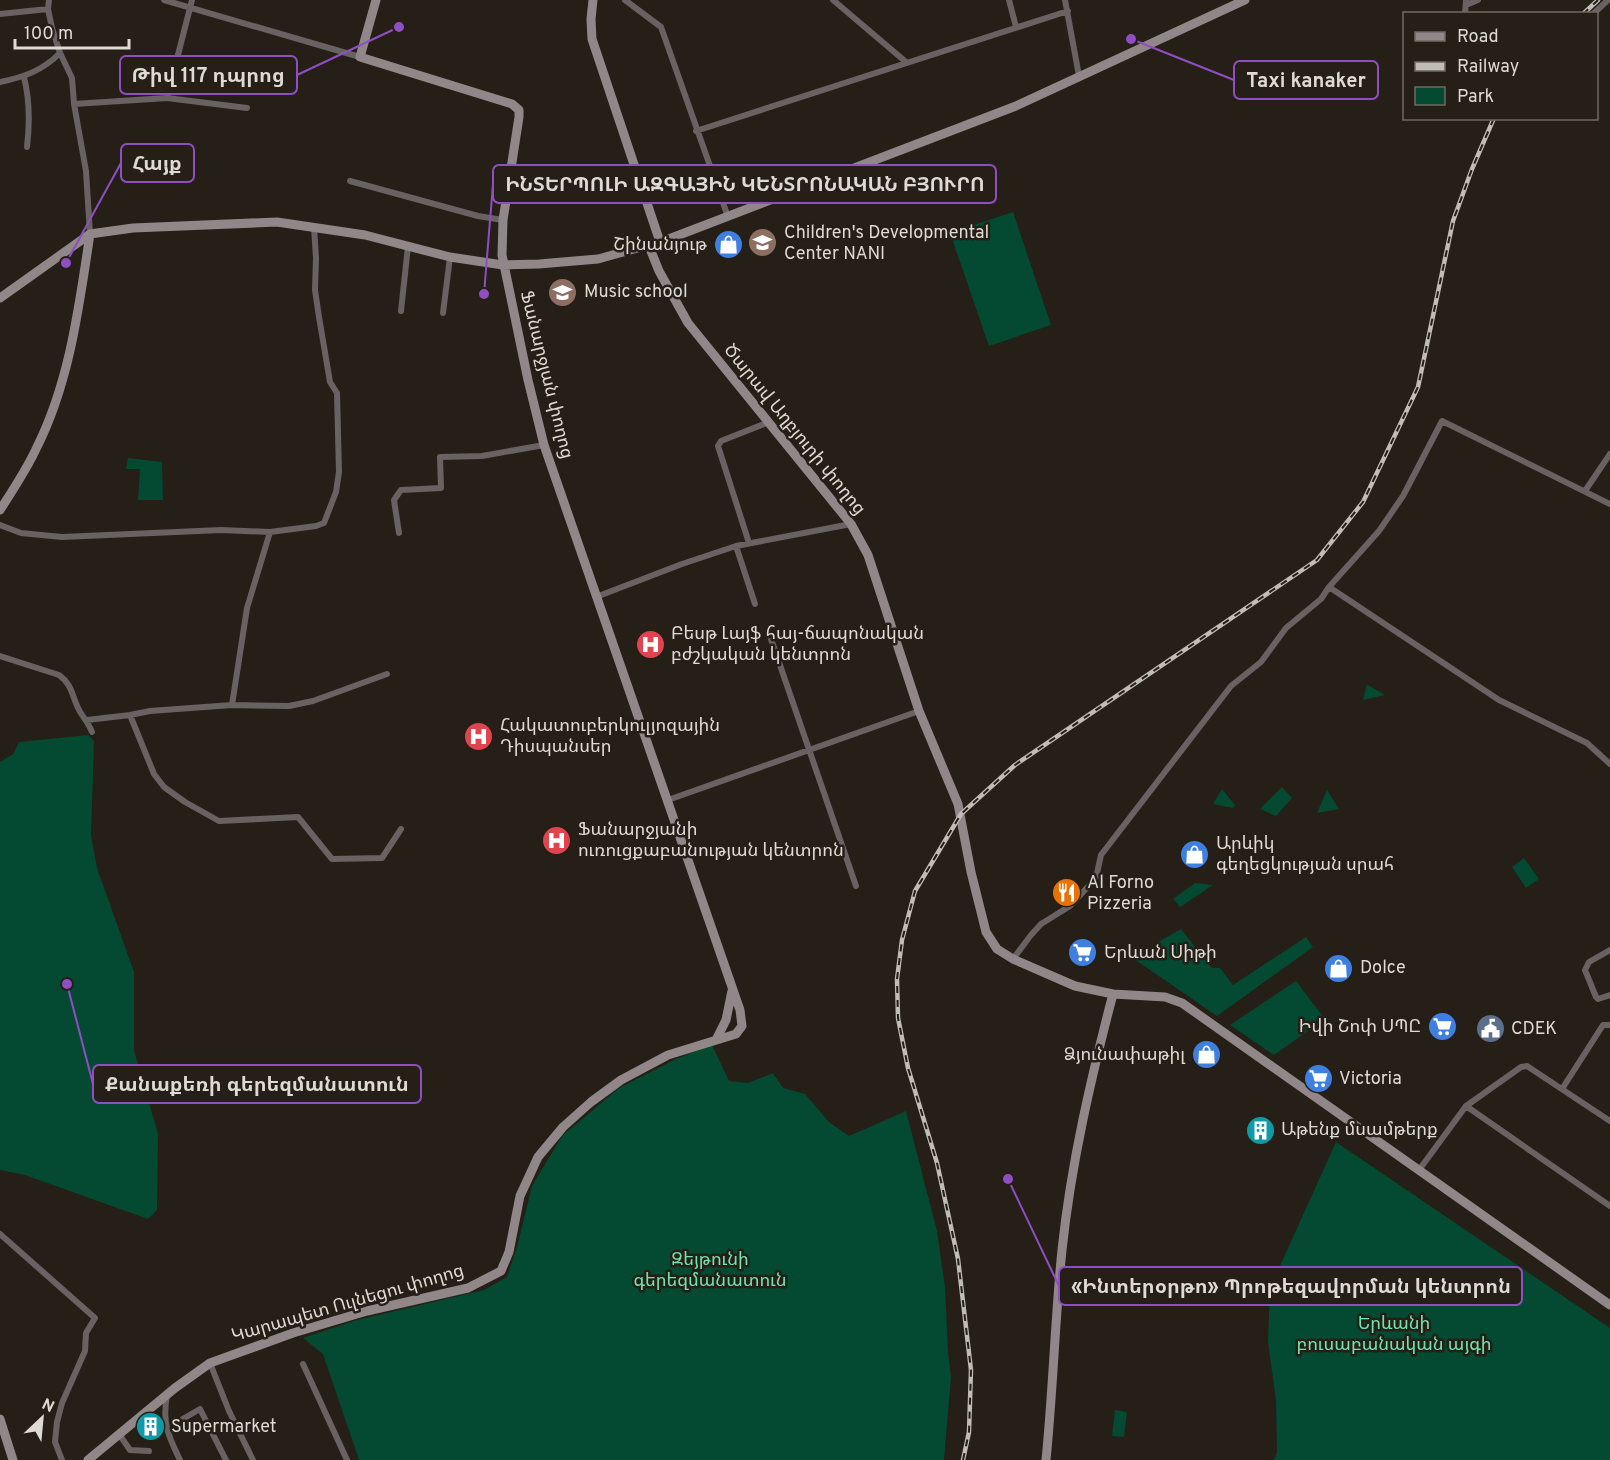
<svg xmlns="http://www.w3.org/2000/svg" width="1610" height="1460" viewBox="0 0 1610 1460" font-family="Overpass,'Noto Sans Armenian',sans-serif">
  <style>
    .green { fill: #044931 }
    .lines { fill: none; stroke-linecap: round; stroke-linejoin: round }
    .street { stroke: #686263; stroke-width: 6 }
    .secondary { stroke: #918789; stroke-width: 9 }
    .rail-casing { stroke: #c0bcb6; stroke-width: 4.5 }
    .rail { stroke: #251f17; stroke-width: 2; stroke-dasharray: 7; stroke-linecap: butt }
    .labels { text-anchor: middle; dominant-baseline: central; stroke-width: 5; stroke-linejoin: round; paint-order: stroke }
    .poi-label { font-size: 18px; fill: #dedad4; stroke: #251f17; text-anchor: start }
    .street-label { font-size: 18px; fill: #dedad4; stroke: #251f17 }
    .park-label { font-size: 18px; fill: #6ee5b1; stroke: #251f17 }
    .leader { fill: none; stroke: #8f4fc3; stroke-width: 2 }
    .callout-dot { fill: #8f4fc3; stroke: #251f17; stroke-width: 2 }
    .callout { fill: #251f17; stroke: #8f4fc3; stroke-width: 2 }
    .callout-label { font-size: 20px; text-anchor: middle; font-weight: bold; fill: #dedad4 }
  </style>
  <rect width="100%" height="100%" fill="#251f17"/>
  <path class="green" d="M1013,212L1051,325L989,346L950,233Z
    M128,458L162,462L163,500H138L140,469H126Z
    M1367,684L1368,685L1385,695L1363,700Z
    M88,735L94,741L91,835L97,868L134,972V1050L158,1134L157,1210L148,1219L25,1175L0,1170V762L13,754L19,742Z
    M1282,787L1292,798L1276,816L1260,809Z
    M1222,789L1235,805L1233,808L1213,804Z
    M1327,790L1339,809L1317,813Z
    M1524,858L1539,879L1526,888L1512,867Z
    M1195,883L1213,885L1180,907L1173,899Z
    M1181,929L1212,968H1220L1233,985L1306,937L1313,947L1217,1016L1134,959L1165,938Z
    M1296,981L1325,1019L1274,1055L1230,1025Z
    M712,1045L729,1081L748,1083L773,1073L783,1088L805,1094L829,1122L849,1136L906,1111L937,1231L945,1287L948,1352L951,1377L944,1460H359L323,1354L303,1338L357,1320L484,1290L507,1277L517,1247L532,1186L562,1136L619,1088L676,1059Z
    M1336,1142L1610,1328V1460H1274L1277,1452L1276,1400L1268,1342L1270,1288Z
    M1115,1410L1127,1412L1124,1437L1112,1436Z"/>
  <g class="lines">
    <path class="street" d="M49,0L48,9L52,28L60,53L72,78L74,104L86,171L90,234
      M164,0L360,57
      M625,0L661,27L728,217
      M833,0L906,62
      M1009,0L1016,27
      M1065,0L1079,76
      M1466,5L1478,0
      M0,14L48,9
      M1465,14L1466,0
      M1593,14L1608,0
      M24,77C30,101 30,122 27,147
      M0,82C24,77 42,71 60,53
      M167,98L192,0
      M74,104L167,98L247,108
      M696,131L1068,11
      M350,181L478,216L503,220
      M401,311L408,246
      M443,313L450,257
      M1585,491L1610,454
      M0,525L21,533L62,537L221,530L270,532L316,526L324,523L336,492L339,472L337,393L330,382L319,317L315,290L316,258L314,227
      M399,533L394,500L401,490L441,488L440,457L482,456L544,445
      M749,543L718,446L721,441L769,422
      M736,546L755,604
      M1329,587L1499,700L1587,743L1610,764
      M596,597L682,564L736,546L851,524
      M770,636L856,886
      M0,656L59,675C72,684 72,696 79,710C83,717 89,724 92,732
      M232,705L247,608L270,532
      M130,715L150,711L232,705L289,706L313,701L387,674
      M87,720L130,715L154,774L164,787L185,802L219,821L298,817L332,859L382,858L401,829
      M668,800L919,711
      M1610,950L1589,962L1585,970L1596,997L1598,999L1610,995
      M1013,959L1031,935L1041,924L1070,906L1096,878L1101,855L1231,686L1261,662L1286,628L1321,599L1329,587L1379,531L1403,496L1442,421L1610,504
      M1562,1089L1603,1025H1610
      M1466,1106L1521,1067L1527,1066L1610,1121
      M1419,1170L1466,1106L1610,1206
      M0,1234L95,1318L86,1333L85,1351L62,1403L57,1422L55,1442L62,1460
      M210,1363L229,1411L253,1460
      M303,1364L347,1460
      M167,1395C162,1424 168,1435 180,1460
      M181,1420L200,1409L226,1460
      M119,1434L130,1450L149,1451"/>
    <path class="secondary" d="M593,0L591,19L592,39L660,242
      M649,246L659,271L688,323L851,524L868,555L919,711L958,804L971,872L986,932L997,949L1013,959L1075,986L1113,994L1165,997L1182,1003L1610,1305
      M0,298L90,234L133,228L277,222L365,235L450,257L503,265L539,264L598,259L666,240L1016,106L1245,0
      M0,510C13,490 27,469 37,447C70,381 79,306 90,234
      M716,1040L726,1020L732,991
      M0,1419L13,1460
      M88,1460L175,1388L210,1363L293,1333L367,1311L468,1288L501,1271L509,1252L520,1196L538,1157L563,1127L591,1102L621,1080L668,1055L736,1034L742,1026L740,1010L544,445L528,380L502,255L503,220L519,117V110L512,104L360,57L376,0
      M1046,1460C1053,1390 1055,1320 1062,1250C1071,1164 1091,1078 1113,994"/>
    <defs>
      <path id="rail" d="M1583,14L1598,0
        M963,1460L969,1432L971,1370L958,1259L937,1163L908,1068L898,1018L897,979L902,940L915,891L961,814L1015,765L1317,560L1363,502L1418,387L1453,221L1472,169L1494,118"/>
    </defs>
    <use href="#rail" class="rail-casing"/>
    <use href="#rail" class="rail"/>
  </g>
  <defs>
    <symbol id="school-disc" viewBox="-11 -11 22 22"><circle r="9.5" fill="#8d6e63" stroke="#251f17"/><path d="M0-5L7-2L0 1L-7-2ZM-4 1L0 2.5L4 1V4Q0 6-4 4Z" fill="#fff"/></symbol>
    <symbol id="shop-disc" viewBox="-11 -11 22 22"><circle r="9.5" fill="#3f7fe0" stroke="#251f17"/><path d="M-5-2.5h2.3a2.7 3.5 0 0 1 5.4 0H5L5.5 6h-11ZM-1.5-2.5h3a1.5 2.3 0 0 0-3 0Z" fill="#fff"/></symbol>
    <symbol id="hospital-disc" viewBox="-11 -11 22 22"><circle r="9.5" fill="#e0444e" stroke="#251f17"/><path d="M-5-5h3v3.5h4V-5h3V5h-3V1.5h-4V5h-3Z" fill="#fff"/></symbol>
    <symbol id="restaurant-disc" viewBox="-11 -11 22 22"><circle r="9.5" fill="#e8710a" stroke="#251f17"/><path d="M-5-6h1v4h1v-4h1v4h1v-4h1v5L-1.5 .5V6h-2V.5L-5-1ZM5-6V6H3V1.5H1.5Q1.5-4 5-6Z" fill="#fff"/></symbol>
    <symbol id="supermarket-disc" viewBox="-11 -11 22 22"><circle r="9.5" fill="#3f7fe0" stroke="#251f17"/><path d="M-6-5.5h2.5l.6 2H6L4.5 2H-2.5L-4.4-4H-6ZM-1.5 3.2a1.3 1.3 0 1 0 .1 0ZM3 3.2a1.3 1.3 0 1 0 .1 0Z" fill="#fff"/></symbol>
    <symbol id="civic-disc" viewBox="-11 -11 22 22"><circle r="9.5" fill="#5c6f8a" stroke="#251f17"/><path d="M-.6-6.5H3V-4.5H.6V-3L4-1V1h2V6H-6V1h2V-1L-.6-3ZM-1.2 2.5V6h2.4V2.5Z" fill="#fff"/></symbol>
    <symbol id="building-disc" viewBox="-11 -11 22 22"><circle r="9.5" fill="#0f9aa8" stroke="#251f17"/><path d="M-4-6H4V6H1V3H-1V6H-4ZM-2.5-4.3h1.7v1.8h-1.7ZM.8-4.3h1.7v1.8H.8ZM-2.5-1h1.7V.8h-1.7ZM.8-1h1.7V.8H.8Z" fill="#fff"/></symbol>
  </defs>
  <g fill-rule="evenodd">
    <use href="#school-disc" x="746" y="226" width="33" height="33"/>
    <use href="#shop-disc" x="712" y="228" width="33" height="33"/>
    <use href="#school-disc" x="546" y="276" width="33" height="33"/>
    <use href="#hospital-disc" x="634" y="628" width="33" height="33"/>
    <use href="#hospital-disc" x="462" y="720" width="33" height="33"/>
    <use href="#hospital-disc" x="540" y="824" width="33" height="33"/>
    <use href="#shop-disc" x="1178" y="838" width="33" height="33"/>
    <use href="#restaurant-disc" x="1050" y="876" width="33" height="33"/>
    <use href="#supermarket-disc" x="1066" y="936" width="33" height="33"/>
    <use href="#shop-disc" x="1322" y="952" width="33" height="33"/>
    <use href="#supermarket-disc" x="1426" y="1010" width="33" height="33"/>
    <use href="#civic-disc" x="1474" y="1012" width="33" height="33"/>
    <use href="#shop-disc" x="1190" y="1038" width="33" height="33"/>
    <use href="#supermarket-disc" x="1302" y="1062" width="33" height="33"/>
    <use href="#building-disc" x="1244" y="1114" width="33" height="33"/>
    <use href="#building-disc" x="134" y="1410" width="33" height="33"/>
  </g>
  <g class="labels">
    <g class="poi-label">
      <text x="784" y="233">Children's Developmental<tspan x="784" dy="21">Center NANI</tspan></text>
      <text x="707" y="245" text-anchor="end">Շինանյութ</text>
      <text x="584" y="292">Music school</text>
      <text x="671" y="634">Բեսթ Լայֆ հայ-ճապոնական<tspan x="671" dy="21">բժշկական կենտրոն</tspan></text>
      <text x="500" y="726">Հակատուբերկուլյոզային<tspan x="500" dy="21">Դիսպանսեր</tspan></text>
      <text x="578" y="830">Ֆանարջյանի<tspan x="578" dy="21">ուռուցքաբանության կենտրոն</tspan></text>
      <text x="1216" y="844">Արևիկ<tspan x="1216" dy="21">գեղեցկության սրահ</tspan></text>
      <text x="1087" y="883">Al Forno<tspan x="1087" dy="21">Pizzeria</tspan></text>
      <text x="1104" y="953">Երևան Սիթի</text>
      <text x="1360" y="968">Dolce</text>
      <text x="1421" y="1027" text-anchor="end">Իվի Շոփ ՍՊԸ</text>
      <text x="1511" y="1029">CDEK</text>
      <text x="1185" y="1055" text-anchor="end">Ձյունափաթիլ</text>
      <text x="1339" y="1079">Victoria</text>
      <text x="1281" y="1130">Աթենք մսամթերք</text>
      <text x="171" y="1427">Supermarket</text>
    </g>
    <g class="street-label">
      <text transform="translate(546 375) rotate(76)">Ֆանարջյան փողոց</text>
      <text transform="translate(794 430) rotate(51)">Ծարավ Աղբյուրի փողոց</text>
      <text transform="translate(348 1304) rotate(-16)">Կարապետ Ուլնեցու փողոց</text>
    </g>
    <g class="park-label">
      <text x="710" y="1260">Զեյթունի<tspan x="710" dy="21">գերեզմանատուն</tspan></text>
      <text x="1394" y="1324">Երևանի<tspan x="1394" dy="21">բուսաբանական այգի</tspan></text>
    </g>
  </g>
  <path class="leader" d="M399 27L297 75M1131 39L1234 80M66 263L121 163M484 294L493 184M67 984L93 1084M1008 1179L1059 1286"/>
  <g class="callout-dot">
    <circle cx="399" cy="27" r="6"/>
    <circle cx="1131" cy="39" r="6"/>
    <circle cx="66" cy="263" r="6"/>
    <circle cx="484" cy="294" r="6"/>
    <circle cx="67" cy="984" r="6"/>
    <circle cx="1008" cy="1179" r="6"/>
  </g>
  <g class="callout">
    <rect x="120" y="56" width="177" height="38" rx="6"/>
    <rect x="1234" y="61" width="144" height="38" rx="6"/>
    <rect x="121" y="144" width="73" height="38" rx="6"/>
    <rect x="493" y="165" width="503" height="38" rx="6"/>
    <rect x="93" y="1065" width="328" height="38" rx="6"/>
    <rect x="1059" y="1267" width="463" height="38" rx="6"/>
  </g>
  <g class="callout-label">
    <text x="208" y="82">Թիվ 117 դպրոց</text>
    <text x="1306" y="87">Taxi kanaker</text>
    <text x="157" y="170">Հայք</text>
    <text x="745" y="191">ԻՆՏԵՐՊՈԼԻ ԱԶԳԱՅԻՆ ԿԵՆՏՐՈՆԱԿԱՆ ԲՅՈՒՐՈ</text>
    <text x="257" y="1091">Քանաքեռի գերեզմանատուն</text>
    <text x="1291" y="1293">«Ինտերօրթո» Պրոթեզավորման կենտրոն</text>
  </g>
  <rect x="1403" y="12" width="195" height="108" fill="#251f17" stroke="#6f6a63" stroke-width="1.5"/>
  <rect x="1415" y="32" width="30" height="9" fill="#918789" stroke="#6f6a63" stroke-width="1.5"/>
  <text x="1457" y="42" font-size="18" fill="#dedad4">Road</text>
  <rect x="1415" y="62" width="30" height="9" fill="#c0bcb6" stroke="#6f6a63" stroke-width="1.5"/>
  <text x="1457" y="72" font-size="18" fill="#dedad4">Railway</text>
  <rect x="1415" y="87" width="30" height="18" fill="#044931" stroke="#6f6a63" stroke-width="1.5"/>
  <text x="1457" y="102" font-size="18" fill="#dedad4">Park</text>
  <g transform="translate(42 1418) rotate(26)" stroke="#251f17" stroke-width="4.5" paint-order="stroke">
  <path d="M0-4.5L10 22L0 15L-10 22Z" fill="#dedad4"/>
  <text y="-9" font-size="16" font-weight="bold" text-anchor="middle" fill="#dedad4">N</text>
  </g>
  <path d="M15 39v9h114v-9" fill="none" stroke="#dedad4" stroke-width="3"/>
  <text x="24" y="39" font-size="18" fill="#dedad4" stroke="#251f17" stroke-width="4.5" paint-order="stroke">100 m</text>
</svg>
